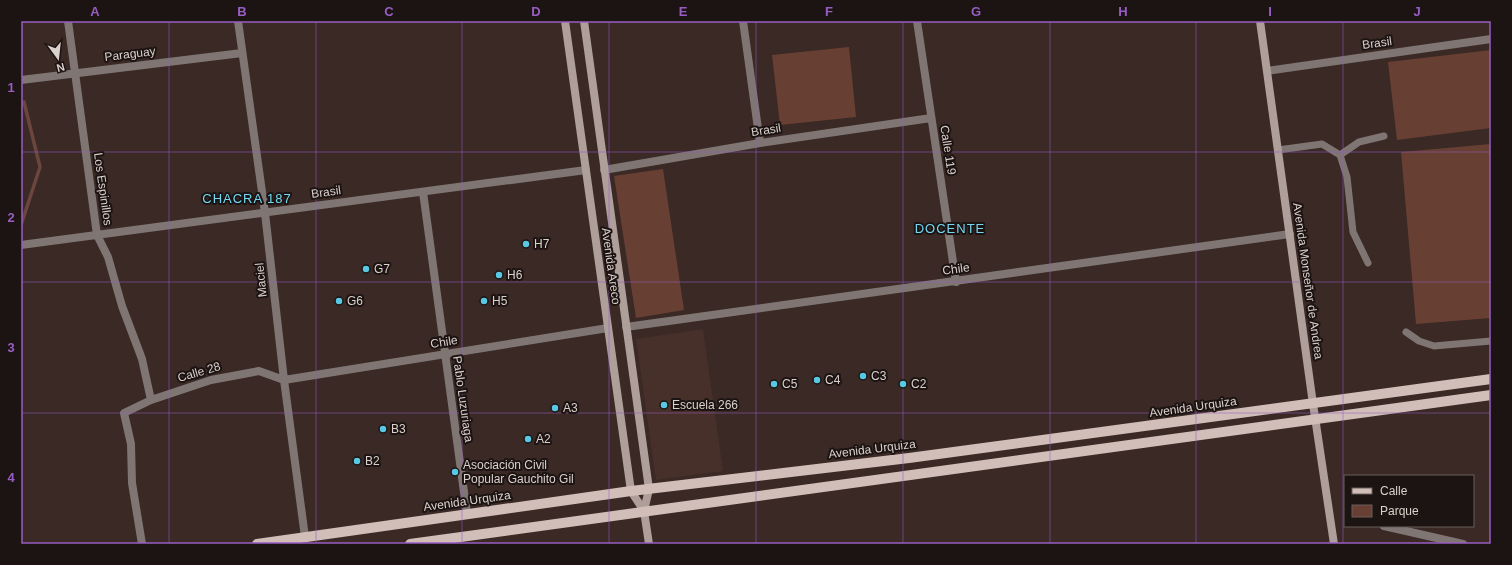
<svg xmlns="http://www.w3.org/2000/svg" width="1512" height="565" viewBox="0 0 1512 565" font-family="Helvetica,sans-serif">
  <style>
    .built { fill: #48302a }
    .green { fill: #683f33 }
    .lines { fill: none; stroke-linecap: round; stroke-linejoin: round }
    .stream { stroke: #6a463e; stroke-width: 3.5 }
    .lane { stroke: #7f7673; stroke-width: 7 }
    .street { stroke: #7f7673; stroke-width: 8 }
    .secondary { stroke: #ae9f9b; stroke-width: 8 }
    .primary { stroke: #d1beb9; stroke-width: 10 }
    .grid { fill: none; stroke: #985dc3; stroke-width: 1; stroke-opacity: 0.55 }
    .poi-dot { fill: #59c8e4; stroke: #1c1412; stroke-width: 1.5 }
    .labels { text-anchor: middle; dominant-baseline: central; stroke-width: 4; stroke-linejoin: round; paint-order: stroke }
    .street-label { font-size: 12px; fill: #dbd0cc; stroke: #1c1412 }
    .poi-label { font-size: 12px; fill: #dbd0cc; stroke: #1c1412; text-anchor: start }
    .neighbourhood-label { font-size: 13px; letter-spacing: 1px; fill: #74d8f2; stroke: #1c1412 }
    .neatline { fill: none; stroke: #985dc3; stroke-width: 1.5 }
    .grid-label { font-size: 13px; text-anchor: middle; font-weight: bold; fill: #985dc3 }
  </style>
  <rect width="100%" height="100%" fill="#3a2924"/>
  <path class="built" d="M703,329L723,471L656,480L636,339Z"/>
  <path class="green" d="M849,47L856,117L780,125L772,55Z
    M1491,50V128L1397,140L1388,62Z
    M1491,144V318L1416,324L1401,152Z
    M663,169L684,310L636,318L614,176Z"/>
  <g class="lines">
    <path class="stream" d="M21,225L40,167L24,102"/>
    <path class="lane" d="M1278,150L1322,144L1340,155L1347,177L1353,232L1368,263
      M1340,155L1359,142L1384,136
      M1406,332L1419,341L1434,346L1491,341"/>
    <path class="street" d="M68,21L97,235L108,257L122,306L142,359L151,400
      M238,21L265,213L284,380L305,537
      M743,21L760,143
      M917,21L956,282
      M1267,71L1491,39
      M21,80L242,53
      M604,170L760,143L931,118
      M423,192L467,514
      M21,245L586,170
      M626,327L1290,234
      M1384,526L1463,544
      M142,544L132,483L131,444L124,413L151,400L211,380L259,371L284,380L608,328"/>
    <path class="secondary" d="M565,21L631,491L644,511
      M584,21L649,489L644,511L649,544
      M1260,21L1313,404L1334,544"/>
    <path class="primary" d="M257,544L631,491L909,458L1491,379
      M410,544L1491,395"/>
  </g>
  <path class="grid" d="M169,21V544M316,21V544M462,21V544M609,21V544M756,21V544M903,21V544M1050,21V544M1196,21V544M1343,21V544M21,152H1491M21,282H1491M21,413H1491"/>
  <g class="poi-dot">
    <circle cx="526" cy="244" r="4"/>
    <circle cx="366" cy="269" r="4"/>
    <circle cx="499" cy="275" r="4"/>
    <circle cx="339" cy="301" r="4"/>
    <circle cx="484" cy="301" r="4"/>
    <circle cx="863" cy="376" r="4"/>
    <circle cx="817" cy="380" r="4"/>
    <circle cx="774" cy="384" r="4"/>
    <circle cx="903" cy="384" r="4"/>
    <circle cx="664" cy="405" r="4"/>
    <circle cx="555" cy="408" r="4"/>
    <circle cx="383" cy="429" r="4"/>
    <circle cx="528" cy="439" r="4"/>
    <circle cx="357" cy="461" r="4"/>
    <circle cx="455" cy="472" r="4"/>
  </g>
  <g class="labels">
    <g class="street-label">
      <text transform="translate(1377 43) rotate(-8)">Brasil</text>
      <text transform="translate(130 54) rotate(-7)">Paraguay</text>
      <text transform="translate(766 130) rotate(-9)">Brasil</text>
      <text transform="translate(948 150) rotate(81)">Calle 119</text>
      <text transform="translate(103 189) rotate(82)">Los Espinillos</text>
      <text transform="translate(326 192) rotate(-8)">Brasil</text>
      <text transform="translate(611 266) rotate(82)">Avenida Areco</text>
      <text transform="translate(956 269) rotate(-8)">Chile</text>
      <text transform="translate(261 280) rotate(-96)">Maciel</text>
      <text transform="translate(1308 281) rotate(82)">Avenida Monseñor de Andrea</text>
      <text transform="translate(444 342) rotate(-9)">Chile</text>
      <text transform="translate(199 372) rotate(-16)">Calle 28</text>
      <text transform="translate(463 399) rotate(82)">Pablo Luzuriaga</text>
      <text transform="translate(1193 407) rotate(-8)">Avenida Urquiza</text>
      <text transform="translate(872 449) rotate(-7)">Avenida Urquiza</text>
      <text transform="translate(467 501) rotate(-8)">Avenida Urquiza</text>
    </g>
    <g class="poi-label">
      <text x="534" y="244">H7</text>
      <text x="374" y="269">G7</text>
      <text x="507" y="275">H6</text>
      <text x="347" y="301">G6</text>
      <text x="492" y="301">H5</text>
      <text x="871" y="376">C3</text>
      <text x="825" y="380">C4</text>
      <text x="782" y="384">C5</text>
      <text x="911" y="384">C2</text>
      <text x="672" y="405">Escuela 266</text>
      <text x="563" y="408">A3</text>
      <text x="391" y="429">B3</text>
      <text x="536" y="439">A2</text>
      <text x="365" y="461">B2</text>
      <text x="463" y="465">Asociación Civil<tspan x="463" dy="14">Popular Gauchito Gil</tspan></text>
    </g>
    <g class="neighbourhood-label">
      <text x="247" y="198">CHACRA 187</text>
      <text x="950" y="228">DOCENTE</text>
    </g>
  </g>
  <rect width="1512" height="565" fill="none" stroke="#1c1412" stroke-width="44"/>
  <rect x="1344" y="475" width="130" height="52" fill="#1c1412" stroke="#685f5c"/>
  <rect x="1352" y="488" width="20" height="6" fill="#d1beb9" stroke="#685f5c"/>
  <text x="1380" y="495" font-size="12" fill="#dbd0cc">Calle</text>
  <rect x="1352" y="505" width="20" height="12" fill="#683f33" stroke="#685f5c"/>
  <text x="1380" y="515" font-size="12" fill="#dbd0cc">Parque</text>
  <g transform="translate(58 58) rotate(165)" stroke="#1c1412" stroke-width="3" paint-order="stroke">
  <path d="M0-3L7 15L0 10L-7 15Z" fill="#dbd0cc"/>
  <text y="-6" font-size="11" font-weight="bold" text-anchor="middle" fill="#dbd0cc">N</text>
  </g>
  <rect x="22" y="22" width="1468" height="521" class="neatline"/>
  <g class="grid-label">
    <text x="95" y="16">A</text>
    <text x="242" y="16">B</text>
    <text x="389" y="16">C</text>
    <text x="536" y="16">D</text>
    <text x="683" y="16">E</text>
    <text x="829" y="16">F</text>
    <text x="976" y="16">G</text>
    <text x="1123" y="16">H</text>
    <text x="1270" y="16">I</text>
    <text x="1417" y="16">J</text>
    <text x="11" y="92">1</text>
    <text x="11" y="222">2</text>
    <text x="11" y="352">3</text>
    <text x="11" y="482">4</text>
  </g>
</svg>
